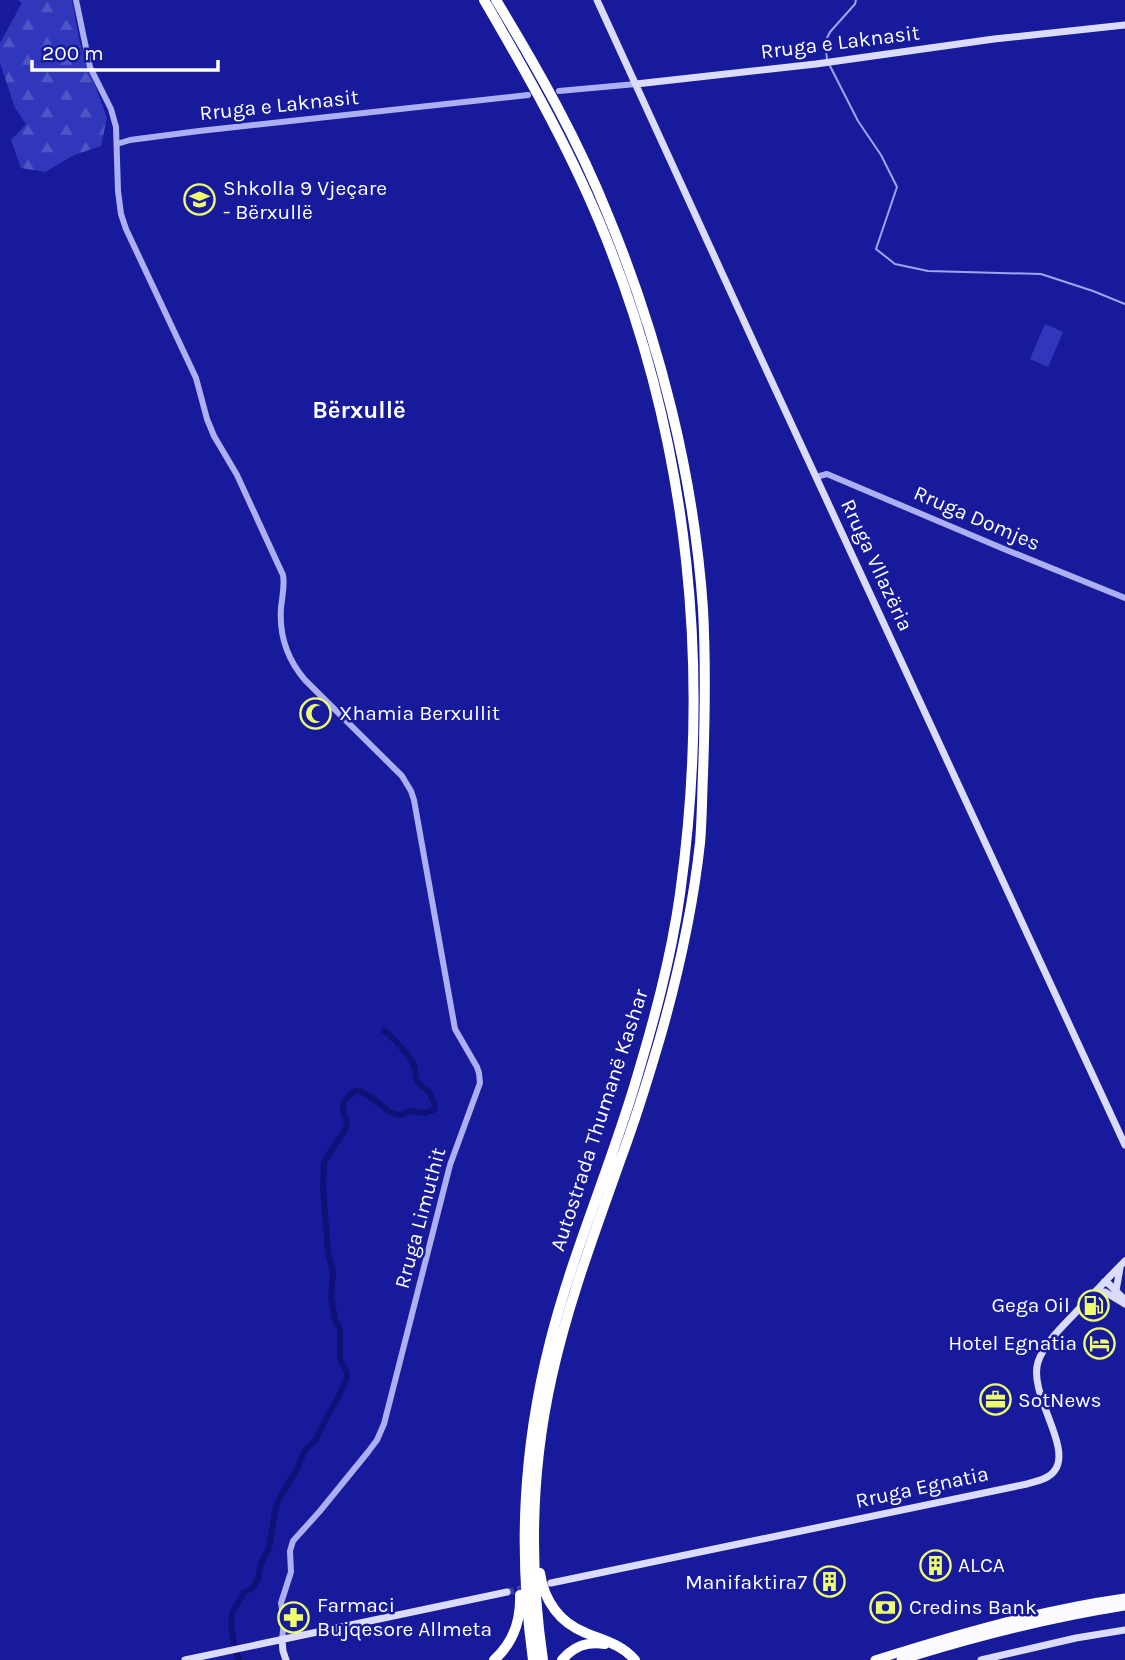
<svg xmlns="http://www.w3.org/2000/svg" width="1125" height="1660" viewBox="0 0 1125 1660" font-family="Karla,sans-serif">
  <style>
    .forest { fill: url(#forest-firs) }
    .garden { fill: #3137bb }
    .lines { fill: none; stroke-linecap: round; stroke-linejoin: round }
    .stream { stroke: #9fa4f5; stroke-width: 2 }
    .canal { stroke: #0f1178; stroke-width: 6 }
    .secondary-tunnel { stroke: #3a3daa; stroke-width: 7; stroke-dasharray: 7 3.5; stroke-linecap: butt }
    .tertiary { stroke: #acaff2; stroke-width: 6 }
    .secondary { stroke: #dbdcfc; stroke-width: 7 }
    .trunk { stroke: #fcfbff; stroke-width: 9 }
    .motorway { stroke: #fff; stroke-width: 10 }
    .labels { text-anchor: middle; dominant-baseline: central; stroke-width: 5; stroke-linejoin: round; paint-order: stroke }
    .street-label { font-size: 21px; fill: #fff; stroke: #171b9b }
    .poi-label { font-size: 21px; fill: #fff; stroke: #171b9b; text-anchor: start }
    .quarter-label { font-size: 24px; font-weight: bold; fill: #fff; stroke: #171b9b }
  </style>
  <defs>
    <pattern id="forest-firs" width="22" height="20" patternUnits="userSpaceOnUse" patternTransform="scale(1.75)"><rect width="22" height="20" fill="#3137bb"/><path d="M5 1l3.5 6h-7zM16 11l3.5 6h-7z" fill="#5055c5"/></pattern>
  </defs>
  <rect width="100%" height="100%" fill="#171b9b"/>
  <path class="forest" d="M18,0H72L80,44L107,118L101,146L74,155L45,172L21,168L11,140L26,124L15,108L0,63V43L22,3Z"/>
  <path class="garden" d="M1045,324L1063,332L1048,367L1030,359Z"/>
  <g class="lines">
    <path class="stream" d="M827,59L825,42L830,32L855,4L856,0
      M830,66L858,121L881,155L897,187L876,249L895,264L928,271L1041,274L1093,291L1125,304"/>
    <path class="canal" d="M239,1660C234,1647 228,1621 234,1609C238,1603 241,1600 243,1593L252,1588L258,1579L261,1563L269,1548L276,1507L280,1497L296,1471L304,1452L316,1439L330,1411L338,1398L347,1378V1373L340,1359V1329L335,1320L331,1298L333,1272L328,1252L323,1189L324,1162L346,1128L347,1121L343,1111L344,1101L351,1094L355,1091H360L369,1096L390,1112L395,1114L400,1115L410,1111L425,1113L434,1110L435,1105L429,1092L417,1082C415,1076 416,1069 413,1063C408,1054 392,1036 384,1031"/>
    <path class="secondary-tunnel" d="M507,1592L529,1587"/>
    <path class="tertiary" d="M76,0L90,67L111,109L116,127L118,191L121,214L126,229L196,378L207,419L214,436L237,475L283,575C285,586 282,597 281,608C279,635 288,660 305,680L402,776L411,791L414,800L455,1029L477,1067L479,1073L480,1083L450,1165L384,1424L377,1440L368,1452L320,1511L293,1541L290,1551L291,1572L281,1603L284,1621L282,1640
      M559,91L636,84
      M117,144L130,140L199,131L528,95
      M816,477L827,474L1004,549L1125,598"/>
    <path class="secondary" d="M597,0L754,343L1125,1145
      M636,84L816,64L994,39L1125,25
      M1104,1282L1109,1284L1124,1299
      M1096,1291L1105,1292L1125,1304
      M1116,1291L1120,1268
      M551,1583L1027,1484C1037,1481 1049,1479 1055,1470C1072,1446 1028,1394 1038,1362C1045,1342 1063,1326 1077,1311C1093,1294 1109,1277 1125,1261
      M282,1640L283,1651L286,1660
      M185,1660L507,1592
      M981,1660L1076,1638L1125,1630"/>
    <path class="trunk" d="M875,1660C957,1634 1040,1610 1125,1598
      M901,1660C974,1637 1049,1618 1125,1606"/>
    <path class="motorway" d="M484,0C529,77 573,155 606,238C690,448 711,671 680,894C671,959 653,1024 634,1087C608,1173 572,1255 550,1342C523,1449 518,1551 533,1660
      M496,0C538,69 578,140 608,215C659,338 694,476 703,609C706,664 705,719 703,774C702,796 702,820 700,843C693,907 678,975 660,1038C648,1079 635,1121 620,1161C595,1232 568,1303 552,1376C531,1469 529,1565 543,1660
      M540,1573C544,1601 560,1623 586,1633C605,1641 621,1644 635,1660
      M494,1660C513,1643 521,1621 520,1595
      M562,1660C574,1646 587,1641 605,1644"/>
  </g>
  <defs>
    <symbol id="school-ring" viewBox="-11 -11 22 22"><circle r="9.5" fill="#171b9b" stroke="#eeff6d" stroke-width="1.5"/><path d="M0-5L7-2L0 1L-7-2ZM-4 1L0 2.5L4 1V4Q0 6-4 4Z" fill="#eeff6d"/></symbol>
    <symbol id="mosque-ring" viewBox="-11 -11 22 22"><circle r="9.5" fill="#171b9b" stroke="#eeff6d" stroke-width="1.5"/><path d="M3.5-4.9A6 6 0 1 0 3.5 4.9A5 5 0 1 1 3.5-4.9Z" fill="#eeff6d"/></symbol>
    <symbol id="fuel-ring" viewBox="-11 -11 22 22"><circle r="9.5" fill="#171b9b" stroke="#eeff6d" stroke-width="1.5"/><path d="M-5.5-6h7V0h2V4h1.3V-2.5L3-4.5l.8-.8L6-3V5H2.5V1h-1V6h-7ZM-4.2-4.7v3.2H.2V-4.7Z" fill="#eeff6d"/></symbol>
    <symbol id="hotel-ring" viewBox="-11 -11 22 22"><circle r="9.5" fill="#171b9b" stroke="#eeff6d" stroke-width="1.5"/><path d="M-6-4.5h1.5V1H6V5H4.5V3h-9V5H-6ZM-4 0a1.8 1.8 0 1 1 3.6 0ZM.5 0V-2.5h3Q6-2.5 6 0Z" fill="#eeff6d"/></symbol>
    <symbol id="office-ring" viewBox="-11 -11 22 22"><circle r="9.5" fill="#171b9b" stroke="#eeff6d" stroke-width="1.5"/><path d="M-6-3h4V-5.5h4V-3h4V5H-6ZM-1-4.5V-3h2v-1.5ZM-6 0V1H6V0Z" fill="#eeff6d"/></symbol>
    <symbol id="building-ring" viewBox="-11 -11 22 22"><circle r="9.5" fill="#171b9b" stroke="#eeff6d" stroke-width="1.5"/><path d="M-4-6H4V6H1V3H-1V6H-4ZM-2.5-4.3h1.7v1.8h-1.7ZM.8-4.3h1.7v1.8H.8ZM-2.5-1h1.7V.8h-1.7ZM.8-1h1.7V.8H.8Z" fill="#eeff6d"/></symbol>
    <symbol id="bank-ring" viewBox="-11 -11 22 22"><circle r="9.5" fill="#171b9b" stroke="#eeff6d" stroke-width="1.5"/><path d="M-6-4H6V4H-6ZM0-2.3a2.3 2.3 0 1 0 0 4.6a2.3 2.3 0 1 0 0-4.6Z" fill="#eeff6d"/></symbol>
    <symbol id="pharmacy-ring" viewBox="-11 -11 22 22"><circle r="9.5" fill="#171b9b" stroke="#eeff6d" stroke-width="1.5"/><path d="M-2-6h4v4h4v4h-4v4h-4v-4h-4v-4h4Z" fill="#eeff6d"/></symbol>
  </defs>
  <g fill-rule="evenodd">
    <use href="#school-ring" x="182" y="182" width="35" height="35"/>
    <use href="#mosque-ring" x="298" y="696" width="35" height="35"/>
    <use href="#fuel-ring" x="1076" y="1288" width="35" height="35"/>
    <use href="#hotel-ring" x="1082" y="1326" width="35" height="35"/>
    <use href="#office-ring" x="978" y="1382" width="35" height="35"/>
    <use href="#building-ring" x="918" y="1548" width="35" height="35"/>
    <use href="#building-ring" x="812" y="1564" width="35" height="35"/>
    <use href="#bank-ring" x="868" y="1590" width="35" height="35"/>
    <use href="#pharmacy-ring" x="276" y="1600" width="35" height="35"/>
  </g>
  <g class="labels">
    <g class="street-label">
      <text transform="translate(840 42) rotate(-7)">Rruga e Laknasit</text>
      <text transform="translate(279 105) rotate(-6)">Rruga e Laknasit</text>
      <text transform="translate(977 518) rotate(23)">Rruga Domjes</text>
      <text transform="translate(877 565) rotate(65)">Rruga Vllazëria</text>
      <text transform="translate(599 1120) rotate(-72)">Autostrada Thumanë Kashar</text>
      <text transform="translate(420 1218) rotate(-75)">Rruga Limuthit</text>
      <text transform="translate(922 1487) rotate(-12)">Rruga Egnatia</text>
    </g>
    <g class="poi-label">
      <text x="223" y="188">Shkolla 9 Vjeçare<tspan x="223" dy="24">- Bërxullë</tspan></text>
      <text x="339" y="713">Xhamia Berxullit</text>
      <text x="1070" y="1305" text-anchor="end">Gega Oil</text>
      <text x="1077" y="1343" text-anchor="end">Hotel Egnatia</text>
      <text x="1018" y="1400">SotNews</text>
      <text x="958" y="1565">ALCA</text>
      <text x="807" y="1582" text-anchor="end">Manifaktira7</text>
      <text x="317" y="1605">Farmaci<tspan x="317" dy="24">Bujqesore Allmeta</tspan></text>
      <text x="909" y="1607">Credins Bank</text>
    </g>
    <g class="quarter-label">
      <text x="359" y="410">Bërxullë</text>
    </g>
  </g>
  <path d="M32 60v10h186v-10" fill="none" stroke="#ffffff" stroke-width="3.5"/>
  <text x="42" y="60" font-size="21" fill="#ffffff" stroke="#171b9b" stroke-width="5" paint-order="stroke">200 m</text>
</svg>
